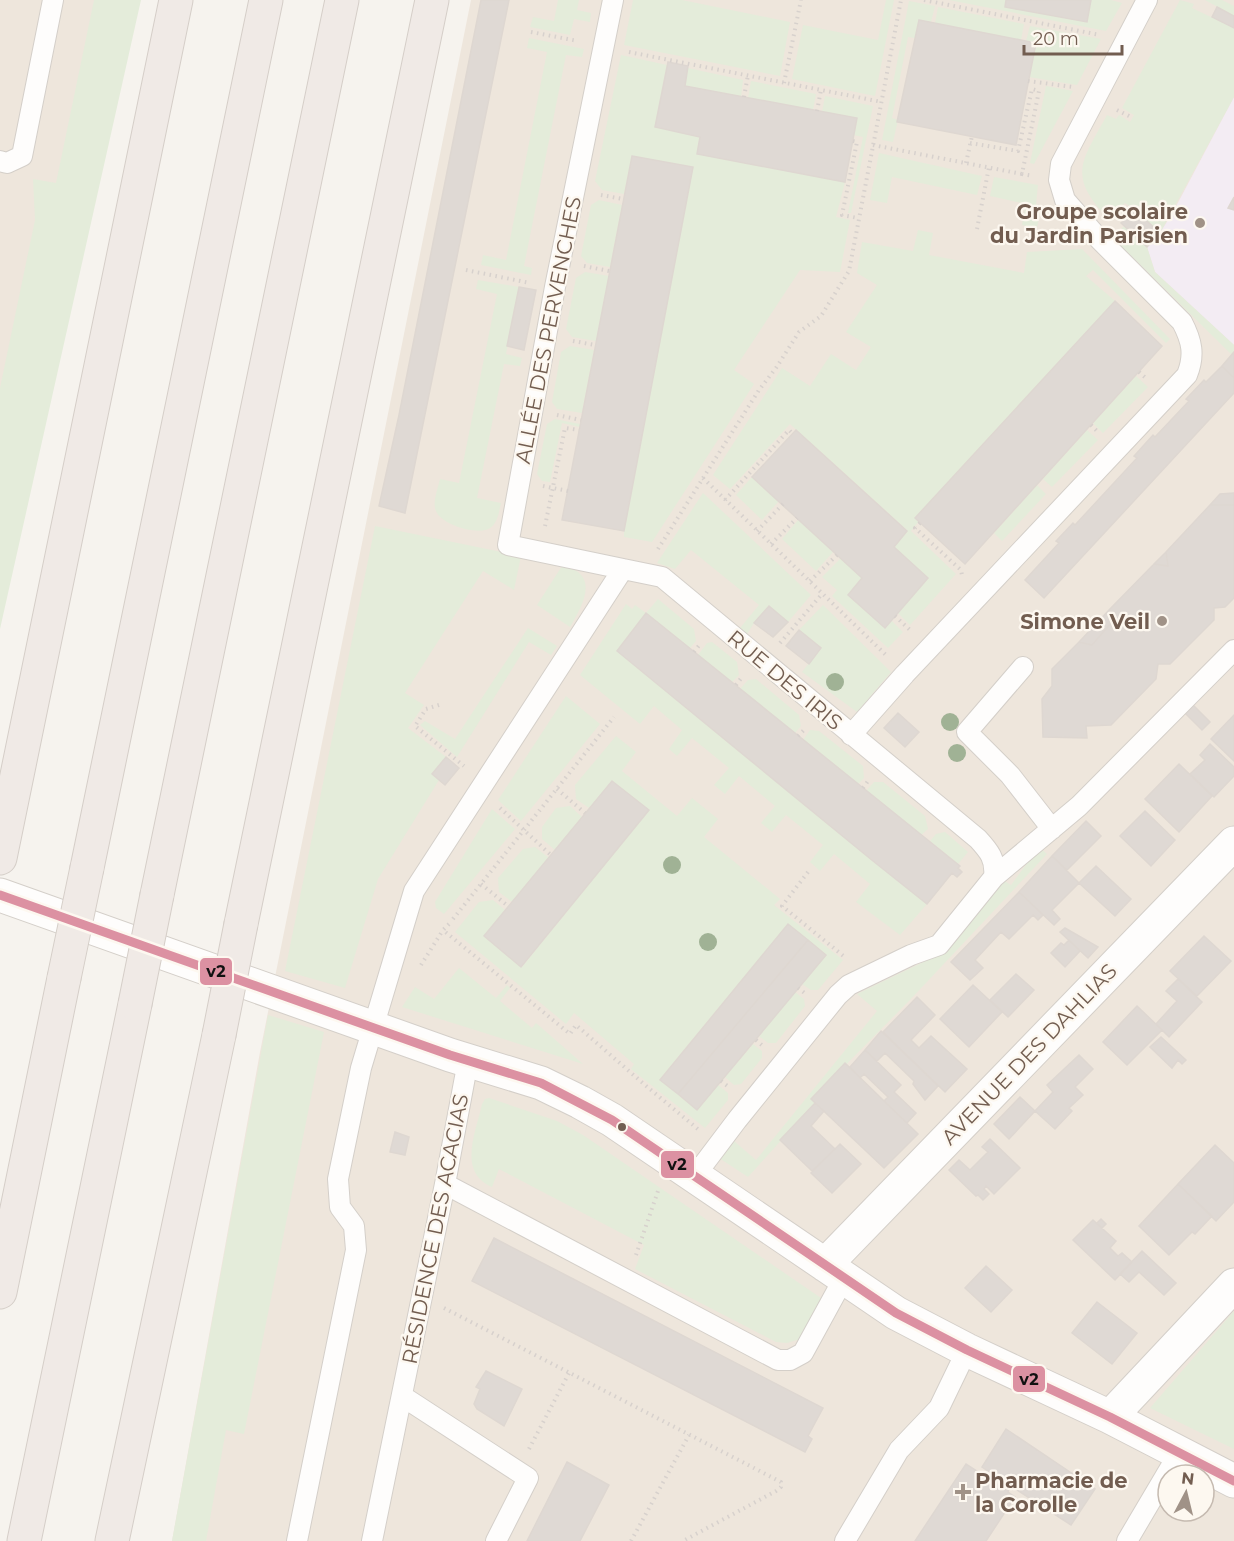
<svg xmlns="http://www.w3.org/2000/svg" width="1234" height="1541" viewBox="0 0 1234 1541" font-family="Montserrat,sans-serif">
  <style>
    .residential { fill: #eee6dc; fill-rule: evenodd }
    .education { fill: #f3ecf3 }
    .green { fill: #e4ecda }
    .building { fill: #dfd9d4; stroke: #ded7d1; stroke-width: 1.5 }
    .lines { fill: none; stroke-linecap: round; stroke-linejoin: round }
    .service-casing { stroke: #d4cfc9; stroke-width: 22 }
    .minor-casing { stroke: #d4cfc9; stroke-width: 35 }
    .motorway-casing { stroke: #d5cec8; stroke-width: 35 }
    .path { stroke: #d7d1cd; stroke-width: 4; stroke-dasharray: 1.5 4.5; stroke-linecap: butt }
    .service { stroke: #fefdfc; stroke-width: 20 }
    .minor { stroke: #fefdfc; stroke-width: 33 }
    .motorway { stroke: #f0eae6; stroke-width: 33 }
    .motorway-bridge-casing { stroke: #d5cec8; stroke-width: 35; stroke-linecap: butt }
    .motorway-bridge { stroke: #f0eae6; stroke-width: 33 }
    .bus-1-casing { stroke: #fdf8f0; stroke-width: 14 }
    .bus-1 { stroke: #dc91a2; stroke-width: 9 }
    .tree { fill: #a0b295 }
    .poi-dot { fill: #a09287; stroke: #fdf8f0; stroke-width: 2 }
    .bus-dot { fill: #725d50; stroke: #fdf8f0; stroke-width: 2 }
    .labels { text-anchor: middle; dominant-baseline: central; stroke-width: 4.5; stroke-linejoin: round; paint-order: stroke }
    .poi-label { font-size: 21px; font-weight: bold; fill: #725d50; stroke: #fdf8f0; text-anchor: end }
    .street-label { font-size: 21px; fill: #725d50; stroke: #fdf8f0 }
    .line-badge { stroke: #fdf8f0; stroke-width: 2 }
    .pale-badge-label { font-size: 16px; text-anchor: middle; font-weight: bold; fill: #111 }
  </style>
  <rect width="100%" height="100%" fill="#f6f3ee"/>
  <path class="residential" d="M0,0H123L0,605Z
    M471,0H1234V1541H172L260,1052ZM1168,1475H1204V1511H1168Z"/>
  <path class="education" d="M1234,97V345L1155,272L1147,247L1160,233L1173,212Z"/>
  <path class="green" d="M94,0H141L0,629V388L35,220L33,179L56,183Z
    M558,0H579L577,10L591,13L590,22L574,19L570,35L530,27L533,17L554,21Z
    M633,0H682L790,22L780,76L624,45Z
    M886,0H894L875,96L792,79L803,25L878,40Z
    M949,0H1006L1005,7L1087,22L1091,0H1111L1122,3L1106,31Z
    M1180,0L1194,4L1192,8L1234,28V97L1160,233L1134,209L1125,203L1109,219C1066,176 1082,161 1107,115L1116,119L1119,115L1130,122L1134,115L1122,108Z
    M1205,0H1222L1234,6V16Z
    M909,1L935,6L931,22L919,20L915,38L908,37L892,118L898,120L893,142L882,140Z
    M938,7L1024,24L1021,40L935,23Z
    M1030,26L1101,39L1077,85L1029,77L1036,43L1026,41Z
    M529,38L584,49L582,57L566,55L524,266L532,268L531,275L481,265L483,255L506,260L547,52L527,48Z
    M621,55L667,65L655,127L700,137L697,154L845,182L836,217L850,220L840,272L800,270L734,370L754,384L652,542L624,537V531L693,167L632,156L624,194L602,190L595,181Z
    M688,68L743,80L741,97L685,86Z
    M751,81L816,94L813,110L748,98Z
    M1046,86L1073,91L1034,164L1030,163Z
    M825,96L873,106L851,213H848L863,137L854,135L857,118L822,112Z
    M879,153L982,176L977,195L892,177L887,203L870,200Z
    M994,177L1038,185L1036,204L1041,206L1037,228L1022,225L1026,204L990,196Z
    M599,200L622,205L610,267L587,263L581,256L591,205Z
    M1124,226L1147,247L1155,272L1234,345V352L1232,355L1113,238Z
    M918,230L933,233L929,255L1024,273L1027,252L1082,249L1170,339L1166,343L1093,270L1086,276L1115,301L915,518L919,521L911,531L956,574L910,625L898,613L894,547L907,530L790,424L730,489L713,475L782,368L810,386L831,354L856,370L871,347L846,332L877,285L857,273L862,242L913,251Z
    M585,272L609,276L596,341L572,337L566,329L576,278Z
    M478,280L519,287L506,354L522,358L520,366L504,364L477,498L501,503C499,511 498,523 490,528C479,536 441,525 436,511C432,503 438,488 440,479L459,483L497,294L476,289Z
    M570,346L594,350L582,413L557,409L552,402L561,352Z
    M1136,376L1148,387L1103,433L1093,423Z
    M555,419L580,424V427L562,423L550,482L542,481L537,474L547,424Z
    M1087,430L1098,440L1052,487L1043,479Z
    M752,477L779,501L762,520L736,495Z
    M1037,485L1046,494L1002,541L994,533Z
    M703,493L811,595L788,622L754,623L747,634L740,628L759,605L691,550L675,569L657,563Z
    M799,519L833,552L816,571L782,539Z
    M375,526L521,556L514,590L483,571L405,693L424,705L408,728L446,757L432,774L439,780L378,879L345,988L285,971Z
    M841,558L862,578L848,595L884,627L891,620L903,632L888,648L832,596L837,590L822,577Z
    M562,566C601,573 583,605 570,627L537,605Z
    M658,599L694,629L696,641L690,648L646,613L618,651L927,904L900,935L856,902L870,884L834,854L820,871L810,862L823,845L786,815L772,832L761,823L775,806L739,776L725,794L714,785L729,768L692,738L677,756L669,749L682,730L654,706L640,724L580,675L626,604L632,609L635,605L646,613Z
    M823,605L891,672L857,712L802,672L821,648L799,630Z
    M528,628L557,646L551,655L529,642L457,757L420,725L425,721L455,739Z
    M712,642L737,662L739,675L732,682L698,655L707,643Z
    M756,679L799,715L801,726L795,733L740,689L748,680Z
    M566,696L600,724L521,821L498,800Z
    M810,730L819,731L863,766L864,778L858,784L803,740Z
    M616,736L636,752L622,771L677,816L692,798L718,819L704,837L780,899L774,905L843,960L818,990H811L802,984L826,955L788,924L660,1079L697,1110L718,1085L728,1093V1100L705,1128L631,1069L634,1064L574,1013L566,1024L455,932L479,902L493,900L505,910L484,936L522,967L649,810L612,781L589,808L576,799L575,785Z
    M874,782H883L925,816L928,829L921,835L866,791Z
    M570,806L582,817L555,850L542,839V827L556,808Z
    M492,809L515,829L444,914L436,908L435,902Z
    M945,832L968,852L958,864L930,841L936,834Z
    M535,847L549,858L512,902L499,892L498,878L523,849Z
    M1039,847L1047,854L909,1001L812,1099L815,1103L748,1177L719,1158L734,1141L756,1160L877,1011L857,994L940,954L1003,880L1011,885Z
    M459,968L496,998L507,985L510,988L500,1001L532,1028L536,1023L583,1064L402,1007L415,987L434,999Z
    M795,992L804,999L805,1006L776,1043H768L759,1036Z
    M268,1015L324,1032L244,1434L226,1430L206,1541H172Z
    M753,1044L762,1051V1058L741,1084L734,1085L725,1077Z
    M489,1098L557,1121L583,1135L821,1298L800,1339L787,1343L776,1342L635,1269L644,1245L499,1169L492,1187C457,1172 476,1132 482,1104L485,1099Z
    M1234,1311V1449L1150,1408Z"/>
  <path class="building" d="M481,0H509L405,513L379,506L399,415Z
    M1006,0H1091L1087,22L1005,7Z
    M1217,7L1234,16V28L1212,17Z
    M919,20L1036,43L1016,145L897,122Z
    M668,62L688,66L685,86L857,118L845,182L697,154L700,137L655,127Z
    M632,156L693,167L624,531L562,520Z
    M1234,197V210L1228,208Z
    M1134,209L1160,233L1147,247L1121,223Z
    M519,287L536,290L524,350L507,346Z
    M1115,301L1162,346L965,564L915,518Z
    M1234,352V378L1222,366Z
    M1222,366L1234,378V393L1044,598L1025,580L1059,543L1056,541L1073,523L1075,525L1137,458L1134,456L1153,435L1155,437L1189,401L1186,399L1204,380L1206,382Z
    M796,430L907,531L894,547L928,578L885,628L848,595L862,578L752,477Z
    M1234,493V505H1210L1220,494Z
    M1210,505H1234V598L1225,607L1214,608V620L1170,664H1158L1156,679L1111,725L1086,726L1087,738L1043,737L1042,699L1052,686V669L1079,642L1092,645L1112,622L1109,610L1154,564L1168,566L1166,552Z
    M1166,552L1168,566L1154,564Z
    M769,606L788,622L773,637L754,623Z
    M1109,610L1112,622L1092,645L1079,642Z
    M646,613L960,866L958,868L962,872L957,877L952,873L927,904L873,861L617,651Z
    M799,630L821,648L809,664L786,646Z
    M1192,704L1210,722L1202,730L1184,712Z
    M898,713L919,732L905,747L884,728Z
    M1234,715V761L1211,739Z
    M1210,744L1234,767V776L1214,797L1190,774L1205,760L1200,755Z
    M446,757L459,768L445,785L432,774Z
    M1179,764L1212,796L1179,832L1145,799Z
    M612,781L649,810L521,967L484,936Z
    M1145,811L1175,840L1151,866L1120,836Z
    M1086,821L1101,836L1067,870L1052,856Z
    M1052,856L1079,883L1052,910L1060,919L1054,925L1019,892Z
    M1096,866L1131,899L1115,916L1079,883Z
    M1019,892L1043,915L1038,920L1033,915L1009,939L1001,932L975,960L983,968L970,980L951,962Z
    M788,924L808,940L678,1094L660,1080Z
    M1065,928L1098,947L1088,958L1060,932Z
    M1204,936L1231,961L1197,996L1170,971Z
    M808,940L826,955L697,1110L678,1094Z
    M1069,940L1080,951L1065,967L1051,953L1061,943L1064,945Z
    M1016,974L1034,990L1008,1017L990,1000Z
    M1178,979L1202,1002L1169,1037L1156,1024L1177,1001L1166,991Z
    M973,985L1002,1012L969,1047L940,1019Z
    M917,997L935,1015L911,1040L919,1048L931,1036L967,1069L945,1092L883,1032Z
    M1137,1006L1162,1030L1127,1065L1103,1042Z
    M881,1031L938,1086L925,1100L913,1084L914,1081L885,1053L877,1061L865,1050Z
    M1161,1037L1186,1060L1182,1064L1178,1060L1172,1068L1150,1047Z
    M865,1050L901,1085L894,1092L916,1113L907,1123L884,1101L888,1097L864,1074L860,1078L850,1067Z
    M1079,1055L1093,1069L1075,1087L1083,1095L1069,1108L1072,1111L1055,1129L1035,1111L1053,1092L1047,1085Z
    M845,1063L918,1134L884,1168L811,1099Z
    M1020,1097L1035,1111L1009,1139L994,1124Z
    M815,1103L824,1111L811,1126L835,1149L812,1171L780,1140Z
    M395,1132L409,1137L405,1155L390,1152Z
    M990,1139L1020,1168L994,1194L986,1186L984,1189L989,1194L983,1200L978,1195L976,1196L949,1170L959,1160L970,1170L988,1152L982,1147Z
    M840,1144L861,1164L832,1193L811,1173Z
    M1215,1145L1234,1163V1202L1216,1221L1178,1184Z
    M1178,1184L1212,1216L1195,1234L1192,1232L1169,1255L1139,1226Z
    M1101,1219L1106,1224L1102,1228L1097,1223Z
    M1093,1220L1116,1241L1110,1248L1118,1256L1122,1253L1132,1262L1115,1280L1073,1240Z
    M494,1238L823,1408L808,1436L812,1439L805,1452L472,1281Z
    M1142,1251L1176,1283L1164,1295L1139,1272L1129,1282L1120,1274Z
    M986,1266L1012,1290L991,1312L965,1288Z
    M1097,1302L1137,1333L1112,1364L1072,1333Z
    M486,1371L522,1389L504,1426L477,1409L474,1404L480,1389L476,1387Z
    M1006,1429L1095,1489L1071,1525L1011,1486L1008,1492L1015,1497L986,1541H915L966,1464L1000,1486L1003,1481L982,1467Z
    M567,1462L609,1485L580,1541H527Z"/>
  <g class="lines">
    <defs>
      <path id="service" d="M613,0L555,287L508,545L623,569
        M0,161L7,163L22,156L53,0
        M1023,667L967,732L1010,775L1052,829
        M851,735L905,674L1187,375C1195,355 1192,341 1182,322L1100,240L1065,200L1059,180L1061,164L1147,0
        M994,877L1079,806L1234,650
        M445,1184L778,1360H790L803,1353L844,1278
        M402,1396L528,1478L496,1541
        M297,1541L356,1250L354,1226L340,1207L338,1179L361,1068L414,891L623,569L662,577L978,839C989,851 996,859 994,877L939,945L911,955L849,985L838,995L737,1120L694,1177
        M372,1541L445,1184L468,1061
        M845,1541L899,1450L939,1408L967,1350
        M1127,1541L1179,1453"/>
      <path id="minor" d="M0,895L450,1055L541,1083L580,1102L612,1120L896,1313L967,1350L1110,1417L1234,1481
        M825,1265L1234,843
        M1110,1417L1234,1285"/>
      <path id="motorway" d="M0,858L176,0
        M87,868L266,0
        M157,895L342,0
        M241,924L432,0
        M0,1292L64,978
        M24,1541L135,1004
        M112,1541L219,1035"/>
    </defs>
    <use href="#service" class="service-casing"/>
    <use href="#minor" class="minor-casing"/>
    <use href="#motorway" class="motorway-casing"/>
    <path class="path" d="M924,0L1100,35
      M531,32L578,41
      M629,52L882,102
      M1028,81L1073,87
      M784,83L801,0
      M744,97L748,75
      M1117,110L1133,118
      M817,111L821,90
      M853,141L857,142L842,215L858,218
      M970,143L1018,151L1032,89L1039,91L1022,174L1033,176
      M873,145L1022,174
      M966,163L972,136
      M601,195L623,199
      M977,229L989,167
      M584,266L609,271
      M466,270L530,283
      M573,341L595,345
      M1139,372L1147,379
      M557,415L581,420
      M1091,425L1099,433
      M703,478L888,657
      M543,486L568,491
      M725,500L789,430L793,434
      M920,523L915,528L961,570L962,575
      M545,526L565,428L579,430
      M757,531L783,504
      M771,544L797,518
      M658,549L759,390L776,368L799,332L821,316L849,271L901,0
      M810,581L837,555
      M895,616L910,630
      M780,643L822,594
      M694,652L701,643
      M736,685L742,677
      M439,705L426,709L415,726L464,766
      M798,736L805,729
      M863,788L868,781
      M557,789L585,813
      M500,808L551,855
      M808,872L782,906L846,958
      M481,884L508,906
      M453,919L614,717
      M449,924L443,930L570,1034L576,1025L645,1085L699,1130
      M421,965L443,930
      M798,988L806,994
      M756,1040L763,1046
      M721,1081L730,1088
      M636,1255L658,1191
      M444,1308L781,1482V1487L776,1491L683,1541
      M529,1449L569,1373
      M631,1541L689,1435"/>
    <use href="#service" class="service"/>
    <use href="#minor" class="minor"/>
    <use href="#motorway" class="motorway"/>
    <defs>
      <path id="motorway-bridge" d="M64,978L87,868
        M135,1004L157,895
        M219,1035L241,924"/>
    </defs>
    <use href="#motorway-bridge" class="motorway-bridge-casing"/>
    <use href="#motorway-bridge" class="motorway-bridge"/>
    <defs>
      <path id="bus-1" d="M0,895L450,1055L541,1083L612,1120L896,1313L967,1350L1110,1417L1234,1481"/>
    </defs>
    <use href="#bus-1" class="bus-1-casing"/>
    <use href="#bus-1" class="bus-1"/>
  </g>
  <g class="tree">
    <circle cx="835" cy="682" r="9"/>
    <circle cx="950" cy="722" r="9"/>
    <circle cx="957" cy="753" r="9"/>
    <circle cx="672" cy="865" r="9"/>
    <circle cx="708" cy="942" r="9"/>
  </g>
  <g class="poi-dot">
    <circle cx="1200" cy="223" r="6"/>
    <circle cx="1162" cy="621" r="6"/>
    <path d="M960 1483h6v6h6v6h-6v6h-6v-6h-6v-6h6z"/>
  </g>
  <circle class="bus-dot" cx="622" cy="1127" r="5"/>
  <g class="labels">
    <g class="poi-label">
      <text x="1188" y="211">Groupe scolaire<tspan x="1188" dy="24">du Jardin Parisien</tspan></text>
      <text x="1150" y="621">Simone Veil</text>
      <text x="975" y="1480" text-anchor="start">Pharmacie de<tspan x="975" dy="24">la Corolle</tspan></text>
    </g>
    <g class="street-label">
      <text transform="translate(548 330) rotate(-79)">ALLÉE DES PERVENCHES</text>
      <text transform="translate(785 680) rotate(40)">RUE DES IRIS</text>
      <text transform="translate(1029 1054) rotate(-46)">AVENUE DES DAHLIAS</text>
      <text transform="translate(435 1229) rotate(-79)">RÉSIDENCE DES ACACIAS</text>
    </g>
  </g>
  <g class="line-badge">
    <rect x="199" y="957" width="34" height="29" rx="6" fill="#dc91a2"/>
    <rect x="660" y="1150" width="35" height="29" rx="6" fill="#dc91a2"/>
    <rect x="1012" y="1365" width="34" height="28" rx="6" fill="#dc91a2"/>
  </g>
  <g class="pale-badge-label">
    <text x="216" y="977">v2</text>
    <text x="677" y="1170">v2</text>
    <text x="1029" y="1385">v2</text>
  </g>
  <g transform="translate(1186 1493) rotate(7)"><circle r="28" fill="#fdf8f0" stroke="#c5bab0" stroke-width="1.5"/>
  <path d="M0-4.5L10 22L0 15L-10 22Z" fill="#a09287"/>
  <text y="-9" font-size="16" font-weight="bold" text-anchor="middle" fill="#725d50">N</text>
  </g>
  <path d="M1024 45v9h98v-9" fill="none" stroke="#725d50" stroke-width="3"/>
  <text x="1033" y="45" font-size="18" fill="#725d50" stroke="#fdf8f0" stroke-width="4.5" paint-order="stroke">20 m</text>
</svg>
